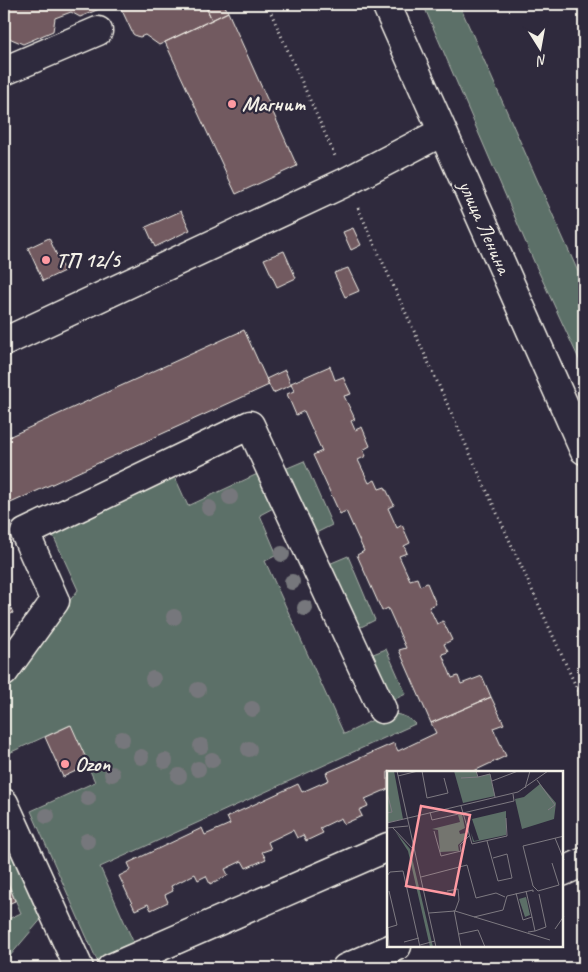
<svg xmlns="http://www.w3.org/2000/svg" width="588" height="972" viewBox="0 0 588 972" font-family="Caveat,sans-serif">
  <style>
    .green { fill: #5c6f67; stroke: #a8b0a8 }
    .building { fill: #725a61; stroke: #f4f1e8 }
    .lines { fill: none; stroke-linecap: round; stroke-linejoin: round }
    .minor-casing { stroke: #f4f1e8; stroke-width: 31 }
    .major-casing { stroke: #f4f1e8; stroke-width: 31 }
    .path { stroke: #f4f1e8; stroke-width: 3; stroke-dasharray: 1 4; stroke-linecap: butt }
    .minor { stroke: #2f2a3d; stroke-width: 28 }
    .major { stroke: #2f2a3d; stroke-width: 28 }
    .tree { fill: #76777b }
    .poi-dot { fill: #ff9aa2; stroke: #2f2a3d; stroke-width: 2 }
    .labels { text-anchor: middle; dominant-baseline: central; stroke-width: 4.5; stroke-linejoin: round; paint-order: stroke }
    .poi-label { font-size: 21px; font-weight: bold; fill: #f4f1e8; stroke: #2f2a3d; text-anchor: start }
    .street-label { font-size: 21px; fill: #f4f1e8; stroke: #2f2a3d }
    .inset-road { fill: none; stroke: #7e7a81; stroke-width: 1 }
    .view { fill: #ff9aa2; fill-opacity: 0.15; stroke: #ff9aa2; stroke-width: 2.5 }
    .inset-edge { fill: none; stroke: #f4f1e8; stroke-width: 2.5 }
  </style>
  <rect width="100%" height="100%" fill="#2f2a3d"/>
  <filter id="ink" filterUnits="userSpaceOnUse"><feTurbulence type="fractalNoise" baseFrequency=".02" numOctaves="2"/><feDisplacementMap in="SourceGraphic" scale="10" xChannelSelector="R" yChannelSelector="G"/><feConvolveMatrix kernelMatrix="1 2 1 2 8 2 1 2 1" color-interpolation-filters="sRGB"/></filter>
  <g filter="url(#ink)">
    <path class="green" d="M423,4H459L584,285V370L535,264Z
      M304,461L332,525L314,534L285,469Z
      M264,471L279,505L260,515L277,555L265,561L344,734C368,725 393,701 415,724L100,867L136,948L99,965L31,811L95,782L70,725L7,754L4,748V687L78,590L52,533L174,475L188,506Z
      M348,556L375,620L357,629L329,564Z
      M386,649L406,694L388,702L368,656Z
      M4,826L43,917L4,963V921L21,913L4,874Z"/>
    <path class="building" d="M4,4H105L104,7L80,17L71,12L55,18L53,31L23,44L9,38L4,26Z
      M119,4H212L206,7L212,20L159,45L145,35L140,37L136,36L133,34Z
      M212,4H224L228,12L212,20L206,7Z
      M228,12L297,166L236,194L165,42Z
      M181,211L190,230L155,247L146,227Z
      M353,228L361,245L351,250L343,232Z
      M49,238L64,271L43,281L28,248Z
      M284,251L296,278L277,287L264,259Z
      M348,268L359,291L345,297L334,273Z
      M244,330L269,385L4,506V439Z
      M330,366L335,380L343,377L351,394L344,396L355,419L351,421L355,430L362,427L370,446L363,450L366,456L358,460L369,483L375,480L379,489L385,487L394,505L388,508L397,528L402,525L410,543L404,546L407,553L399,556L410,580L417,578L420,586L427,583L436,604L429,607L437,624L443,621L452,640L444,644L448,652L442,654L452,678L458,676L461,684L482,676L491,697L431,723L399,650L406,648L388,608L382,611L357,555L364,551L346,511L340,514L313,455L322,451L304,411L296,415L287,394L294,391L291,383Z
      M285,370L291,385L273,393L266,379Z
      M4,592L13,613L4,617Z
      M491,697L504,724L493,728L506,756L472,772H388V789L365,799L368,806L359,810L362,816L344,824L341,818L320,828L323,833L306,841L303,835L297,838L293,830L268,842L271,849L262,852L266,859L246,868L242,861L225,869L228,875L210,884L206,876L198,880L195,874L171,886L173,891L165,895L168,902L151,910L148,904L135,910L119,876L131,870L128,863L202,828L205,835L230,824L227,817L298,784L302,792L329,780L326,773L394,743L398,751L436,733L431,723Z
      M71,725L89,765L63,777L45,737Z
      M4,874L15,901L4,906Z"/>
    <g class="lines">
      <defs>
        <path id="minor" d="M4,71L98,31
          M4,342L346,182L442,132
          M4,672L55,601L25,533L250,425L382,709
          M4,803L79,968
          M562,872L584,862
          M111,968L388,847
          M346,968L397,946"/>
        <path id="major" d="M386,4L584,450"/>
      </defs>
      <use href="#minor" class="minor-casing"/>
      <use href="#major" class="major-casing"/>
      <path class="path" d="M267,4L335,156
        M358,208L584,704"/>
      <use href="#minor" class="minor"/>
      <use href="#major" class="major"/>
    </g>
    <g class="tree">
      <circle cx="230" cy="497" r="8"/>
      <circle cx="209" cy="508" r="8"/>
      <circle cx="282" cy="554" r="8"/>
      <circle cx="292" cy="582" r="8"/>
      <circle cx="305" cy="608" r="8"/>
      <circle cx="174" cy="617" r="8"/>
      <circle cx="153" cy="679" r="8"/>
      <circle cx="198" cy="690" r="8"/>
      <circle cx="252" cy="709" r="8"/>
      <circle cx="122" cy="739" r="8"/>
      <circle cx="201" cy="746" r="8"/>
      <circle cx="249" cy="749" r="8"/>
      <circle cx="141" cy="757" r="8"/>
      <circle cx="212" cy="760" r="8"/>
      <circle cx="165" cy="761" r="8"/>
      <circle cx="198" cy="769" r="8"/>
      <circle cx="112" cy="774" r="8"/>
      <circle cx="179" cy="776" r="8"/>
      <circle cx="88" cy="798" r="8"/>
      <circle cx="47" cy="816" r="8"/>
      <circle cx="87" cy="841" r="8"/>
    </g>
  </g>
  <g class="poi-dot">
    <circle cx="232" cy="104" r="5"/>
    <circle cx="46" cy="260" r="5"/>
    <circle cx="65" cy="764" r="5"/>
  </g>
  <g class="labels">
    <g class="poi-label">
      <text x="242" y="104">Магнит</text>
      <text x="56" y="260">ТП 12/5</text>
      <text x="75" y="764">Ozon</text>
    </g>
    <g class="street-label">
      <text transform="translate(485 227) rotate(66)">улица Ленина</text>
    </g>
  </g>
  <g transform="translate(387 771)">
    <rect width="176" height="176" fill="#2f2a3d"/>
    <path d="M0,0H7L16,48L0,52ZM67,0H89L91,6L103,3L108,25L76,32ZM153,13L169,32L167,48L135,58L128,28L137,26ZM119,40V64L86,71L84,62L87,70L92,69L85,48ZM75,43L78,57L72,60L73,63L79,62V67L71,74L72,80L53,81L51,59L45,58L73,51L71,44ZM8,60L23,78L46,176H43L21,80ZM139,126L143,144L138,146L132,128Z" fill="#5c6f67"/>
    <path class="inset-road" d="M10,0L49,176M35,0L40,27L61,22L57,7M89,0L91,6L103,3L108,26M11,5L31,0M74,7L91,6M150,9L168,34L161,39M105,10L131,0M138,17L143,0M0,21L5,41L0,42M74,35L85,73L120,65L119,47M43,41L45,49L76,42L127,30L126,23M0,52L131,21L161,0M5,56L27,79M0,57L21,55M47,60L54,85L74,80L73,74L82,65M168,67L177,89M100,70L111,110L125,107L120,83L106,87M165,92L172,114L151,120L146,115L136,75L177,65M0,105L3,101L16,100L33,176M34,106L80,94L89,127L109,122L118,126M60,120L71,118L72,129L68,140M129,122L136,149L145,146L139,120M67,139L74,176M42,142L68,140L163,169M87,146L116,139L120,125L146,119V121M0,157L10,154L2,120M1,157L2,176M168,158L177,145M148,160L159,156L152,123M141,161L148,160L145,146M72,163L91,159L98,176M17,171L32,167M33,174L48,170"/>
    <path class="view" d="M34,35L83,44L67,124L19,115Z"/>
    <rect width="176" height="176" class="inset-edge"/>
  </g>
  <rect width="588" height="972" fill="none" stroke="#2f2a3d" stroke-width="20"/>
  <rect x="10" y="10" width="568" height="952" fill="none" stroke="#f4f1e8" stroke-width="2" filter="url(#ink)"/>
  <g transform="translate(540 48) rotate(169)" stroke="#2f2a3d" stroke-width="4" paint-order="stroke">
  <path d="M0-4L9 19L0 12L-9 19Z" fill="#f4f1e8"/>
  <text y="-8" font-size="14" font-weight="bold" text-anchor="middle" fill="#f4f1e8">N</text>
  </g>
</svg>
